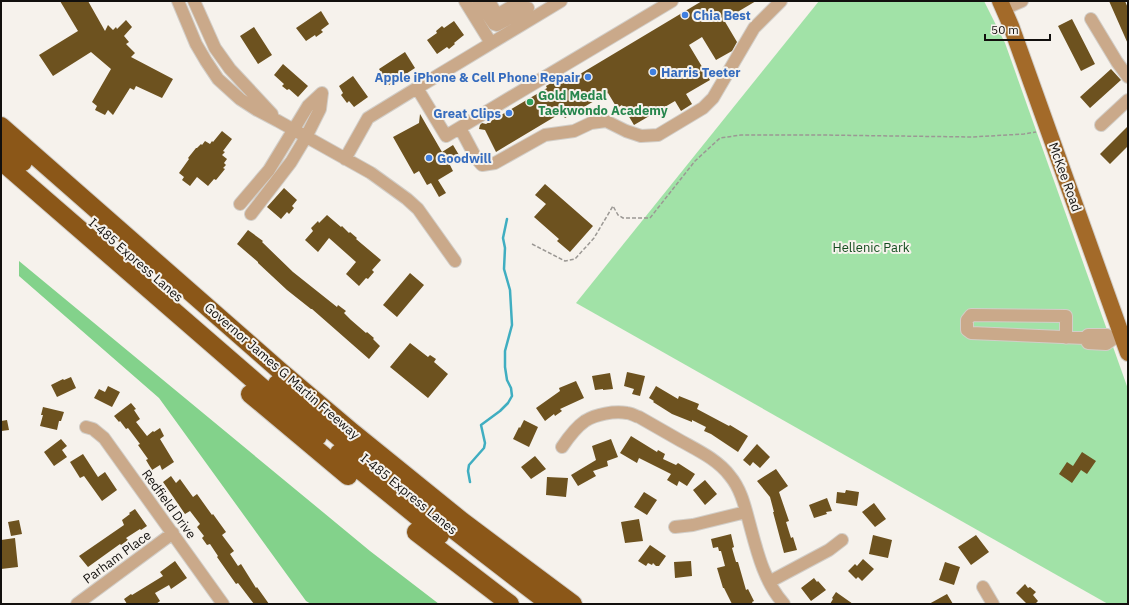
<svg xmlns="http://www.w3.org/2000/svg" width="1129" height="605" viewBox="0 0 1129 605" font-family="'IBM Plex Sans',sans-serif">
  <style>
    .green { fill: #a1e2a7 }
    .forest { fill: #83d28b }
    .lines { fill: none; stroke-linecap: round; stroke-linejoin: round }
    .stream { stroke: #40aec1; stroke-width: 2.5 }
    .building { fill: #6d521f }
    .minor-casing { stroke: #d2cec8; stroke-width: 14 }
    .major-casing { stroke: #d2cec8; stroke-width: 18 }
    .highway-casing { stroke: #d2cec8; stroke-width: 20 }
    .path { stroke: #9b9894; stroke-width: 1.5; stroke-dasharray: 4 2; stroke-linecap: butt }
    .minor { stroke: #caa98a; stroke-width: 12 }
    .major { stroke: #a36a29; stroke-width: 16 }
    .highway { stroke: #8b5718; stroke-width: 18 }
    .shop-dot { fill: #3f7fe0; stroke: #f6f2ec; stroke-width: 1.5 }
    .leisure-dot { fill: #2e9e5b; stroke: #f6f2ec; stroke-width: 1.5 }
    .labels { text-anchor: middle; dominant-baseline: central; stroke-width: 4; stroke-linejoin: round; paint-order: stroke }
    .shop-label { font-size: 13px; font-weight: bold; fill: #366cbe; stroke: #f6f2ec; text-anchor: start }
    .leisure-label { font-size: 13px; font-weight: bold; fill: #27864d; stroke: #f6f2ec; text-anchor: start }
    .street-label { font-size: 13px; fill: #12100e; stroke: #f6f2ec }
    .park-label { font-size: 13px; fill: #154d20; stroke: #f6f2ec }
  </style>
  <rect width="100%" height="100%" fill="#f6f2ec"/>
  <path class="green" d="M819,1H984L1005,43L1128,389V604H1108L576,303Z"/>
  <path class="forest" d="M19,261L370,551L439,604H311L306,601L159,398L19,276Z"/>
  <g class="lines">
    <path class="stream" d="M470,482L468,471L469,465L484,448L485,443L481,425L500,411L508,403L512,396L511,388L507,380L505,367V351L512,325L510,290L504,269L505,248L503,238L507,219"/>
  </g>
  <path class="building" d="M60,1H88L105,31L108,25L113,30L116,27L117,29L126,20L132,27L124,36L129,42L126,44L135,53L131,57L173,79L162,98L136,86L134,90L130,88L113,115L108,110L105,115L95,110L97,106L92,102L111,69L91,52L53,76L39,55L78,31Z
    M702,1H756L724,20L737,42L732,51L716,60L702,37L689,45L710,80L686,94L692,104L681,111L675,101L634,125L622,105L617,108L608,93L565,118L561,113L496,152L485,130L479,129L480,125L482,123L486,124L547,88L546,86L553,82L555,86L569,78L570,80Z
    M1109,1H1125L1128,8V44Z
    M321,11L329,24L321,30L323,32L316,37L315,35L306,41L296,28Z
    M1072,19L1095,64L1081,71L1058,26Z
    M454,21L464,35L454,43L455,44L449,49L447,47L437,54L427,40L437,33L436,31L442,26L444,28Z
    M254,27L272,55L258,64L240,36Z
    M405,52L415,68L389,85L379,69Z
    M283,64L308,86L298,97L289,89L287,90L282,86L284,84L274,75Z
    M1111,69L1121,80L1090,108L1080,97Z
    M353,76L368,97L354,107L349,101L347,103L341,95L343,93L339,86Z
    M420,114L442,152L453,145L459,155L448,161L453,171L438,180L446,193L439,197L431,183L427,185L419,171L414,174L393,137L419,123Z
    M1128,126V146L1110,164L1100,154Z
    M222,131L232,139L223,151L225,152L222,155L227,159L224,163L226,165L223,168L225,169L216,180L214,179L208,186L197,177L190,186L182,180L184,177L179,173L189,159L188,158L196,148H197L201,144L202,145L205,141L210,144L212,141L213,142Z
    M545,184L593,226L570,252L557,241L559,239L534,217L546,204L535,195Z
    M284,188L297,200L292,206L294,208L289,214L287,212L281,219L267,207Z
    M327,215L341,227L342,226L349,233L350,232L357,238L356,239L381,260L372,270L374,272L368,279L366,278L359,286L346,274L356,262L329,238L318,252L305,240L313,231L311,228L318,221L319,223Z
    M248,230L263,241L262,242L293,272L337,307L338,305L346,311L344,313L351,320L366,333L367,332L374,338L373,339L380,346L369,359L312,309H311L287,290L258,263V262L237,244Z
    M410,273L424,285L397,317L383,305Z
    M410,343L428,357L430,355L436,359L434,362L448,374L428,398L390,367Z
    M627,372L645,376L640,396L632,394L634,389L624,386Z
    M610,373L613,389L603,390V389L595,390L592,376Z
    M71,377L76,388L57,397L51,385L63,379L64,380Z
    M576,381L584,398L560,409L562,411L555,416L554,414L545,421L536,408L560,391L559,388Z
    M108,386L120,392L112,407L94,398L99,389L105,392Z
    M656,386L678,399L679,396L699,404L697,409L729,426L730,425L748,436L738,452L711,434L704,431L706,427L692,420V422L672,414L653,402L654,401L649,398Z
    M131,403L136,409L134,410L140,419L136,422L147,436L153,431L154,432L160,428L164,436L160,439L174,462L162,470L160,465L152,470L146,460L148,459L138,445L140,444L128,428L126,429L120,421L119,422L114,416Z
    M43,407L64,412L61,421H59L57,430L40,426L43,415H41Z
    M7,420L9,430L1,431V421Z
    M524,420L538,427L529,447L513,439L519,427L520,428Z
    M631,436L657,452L658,450L665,454L663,459L676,465L678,463L695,474L687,486L679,481L677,486L667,480L671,474L639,458L637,463L620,453Z
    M61,439L67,446L62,450L67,457L54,466L44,452Z
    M611,439L618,457L607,461L608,466L593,471L596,476L578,486L571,475L596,460L592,446Z
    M757,444L770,457L760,468L753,462L750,466L743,460Z
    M1082,452L1096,461L1087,474L1081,470L1072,483L1059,474L1067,462L1073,466Z
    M83,454L98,477L105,472L117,490L102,501L84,476L80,478L70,462Z
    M535,456L546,469L531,479L521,467Z
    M776,469L788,486L779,492L789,521L786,522L791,538L793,537L797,550L784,553L773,512H774L770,497L757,481Z
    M171,476L176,483L180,479L193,497L197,494L212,515L213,514L226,532L222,535L234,551L230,554L238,566L241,564L256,588L257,587L269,604H254L238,583L236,584L217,557L218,556L210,544L207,545L202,538L204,536L197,527L200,524L190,511L185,514L163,482Z
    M547,477L568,478L566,497L546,495Z
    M705,480L717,494L705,505L693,490Z
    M846,490L859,492L857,506L836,503L837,492L845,493Z
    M644,492L657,500L647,515L634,507Z
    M827,498L832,511L826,512L827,514L814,518L809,505Z
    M874,503L886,519L875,527L862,512Z
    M135,509L147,526L141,530L140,529L126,538L128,540L121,545L120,544L88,567L79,556L124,525L122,520L130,514L129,513Z
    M639,519L643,541L625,543L621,522Z
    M19,520L22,534L11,536L8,522Z
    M731,534L734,547L732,548L736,562H738L746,590L748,589L754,601L752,602L753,604H732L724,588H723L717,568L725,566L721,551H719L718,547L713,548L711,539Z
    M873,535L892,540L888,558L869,554Z
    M976,535L989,552L971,565L958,547Z
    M15,538L18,567L1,569V540Z
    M650,545L666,556L659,566H656L653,563L652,565L648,563L646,566L638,561Z
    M863,559L874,569L862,581L858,577L856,579L848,571L855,564L857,566Z
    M175,561L187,578L171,589L169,585L155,593L160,601L156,604H127L124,599L131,594L132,595L163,576L160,572Z
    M691,561L692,576L675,578L674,562Z
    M945,562L960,567L954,585L939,580Z
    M814,578L817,582L818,581L826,590L811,601L801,588Z
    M1025,584L1028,588L1030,587L1036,592L1033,595L1038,601L1035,604H1027L1016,593Z
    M836,592L853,604H830L833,599L832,598Z
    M947,594L953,604H929Z"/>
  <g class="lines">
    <defs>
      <path id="minor" d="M178,1L196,44L206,61L218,79L240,99L257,110L278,121L371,173L407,199L418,209L455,261
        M194,1L215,48L230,69L272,114
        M465,1L491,43
        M489,1L497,15L521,1
        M561,1L417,88L446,136L672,1
        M479,2L494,24L497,25L528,8
        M1004,9L1022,1
        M1091,19L1117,62L1128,77
        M1101,125L1128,100
        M460,128L476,158L482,165L495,163L545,135L574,131L591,123L606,121L626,131L641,136L658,135L703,108L713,98L754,28L781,1
        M345,159L368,118L417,88
        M240,204L269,170L308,106L322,93L320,109L306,137L291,162L251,214
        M1066,338V316L971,315L967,320V330L971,333L1085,338L1088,335H1107L1113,339
        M1085,338L1088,343L1106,344L1113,339L1119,338
        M86,427L93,429L104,438L223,604
        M562,447C568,438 575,428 585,421C596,414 614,411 627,413C631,413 635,416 639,417C653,425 667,433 681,441C699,451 718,460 730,476C740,488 744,503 748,518C756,547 763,581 784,604
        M675,527L693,525L746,512
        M769,582L829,550L842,540
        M983,587L993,604
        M77,604L173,533"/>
      <path id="major" d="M1000,1L1011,26L1128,353"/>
      <path id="highway" d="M1,126L279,370L351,431L462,521L573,604
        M1,143L23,162
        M1,161L318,436
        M277,384C364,461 457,533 550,604
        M250,394L348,476
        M339,453L440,535
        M416,532L510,604"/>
    </defs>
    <use href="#minor" class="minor-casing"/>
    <use href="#major" class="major-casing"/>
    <use href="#highway" class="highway-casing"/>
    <path class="path" d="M532,244L565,261L575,259L594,238L613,206L618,215L623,218H650L695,161L720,138L741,135H820L972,137L1024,134L1036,132"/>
    <use href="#minor" class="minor"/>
    <use href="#major" class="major"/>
    <use href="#highway" class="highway"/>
  </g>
  <g class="shop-dot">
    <circle cx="685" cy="15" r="4"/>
    <circle cx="653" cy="72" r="4"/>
    <circle cx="588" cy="77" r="4"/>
    <circle cx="509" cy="113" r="4"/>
    <circle cx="429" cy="158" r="4"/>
  </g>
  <circle class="leisure-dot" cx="530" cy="102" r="4"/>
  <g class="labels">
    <g class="shop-label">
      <text x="693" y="15">Chia Best</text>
      <text x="661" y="72">Harris Teeter</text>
      <text x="580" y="77" text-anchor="end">Apple iPhone &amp; Cell Phone Repair</text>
      <text x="501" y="113" text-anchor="end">Great Clips</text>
      <text x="437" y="158">Goodwill</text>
    </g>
    <g class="leisure-label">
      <text x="538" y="95">Gold Medal<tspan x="538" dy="15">Taekwondo Academy</tspan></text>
    </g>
    <g class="street-label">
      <text transform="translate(1065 177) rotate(70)">McKee Road</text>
      <text transform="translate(136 260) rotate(41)">I-485 Express Lanes</text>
      <text transform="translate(282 371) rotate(41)">Governor James G Martin Freeway</text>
      <text transform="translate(409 494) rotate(39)">I-485 Express Lanes</text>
      <text transform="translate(169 504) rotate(54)">Redfield Drive</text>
      <text transform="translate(117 557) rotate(-36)">Parham Place</text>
    </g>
    <g class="park-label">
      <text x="871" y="247">Hellenic Park</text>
    </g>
  </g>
  <rect width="1129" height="605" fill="none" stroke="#12100e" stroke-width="4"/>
  <path d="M985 34v6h65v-6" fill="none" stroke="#12100e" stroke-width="2"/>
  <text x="991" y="34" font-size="12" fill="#12100e" stroke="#f6f2ec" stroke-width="3" paint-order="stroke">50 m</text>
</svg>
